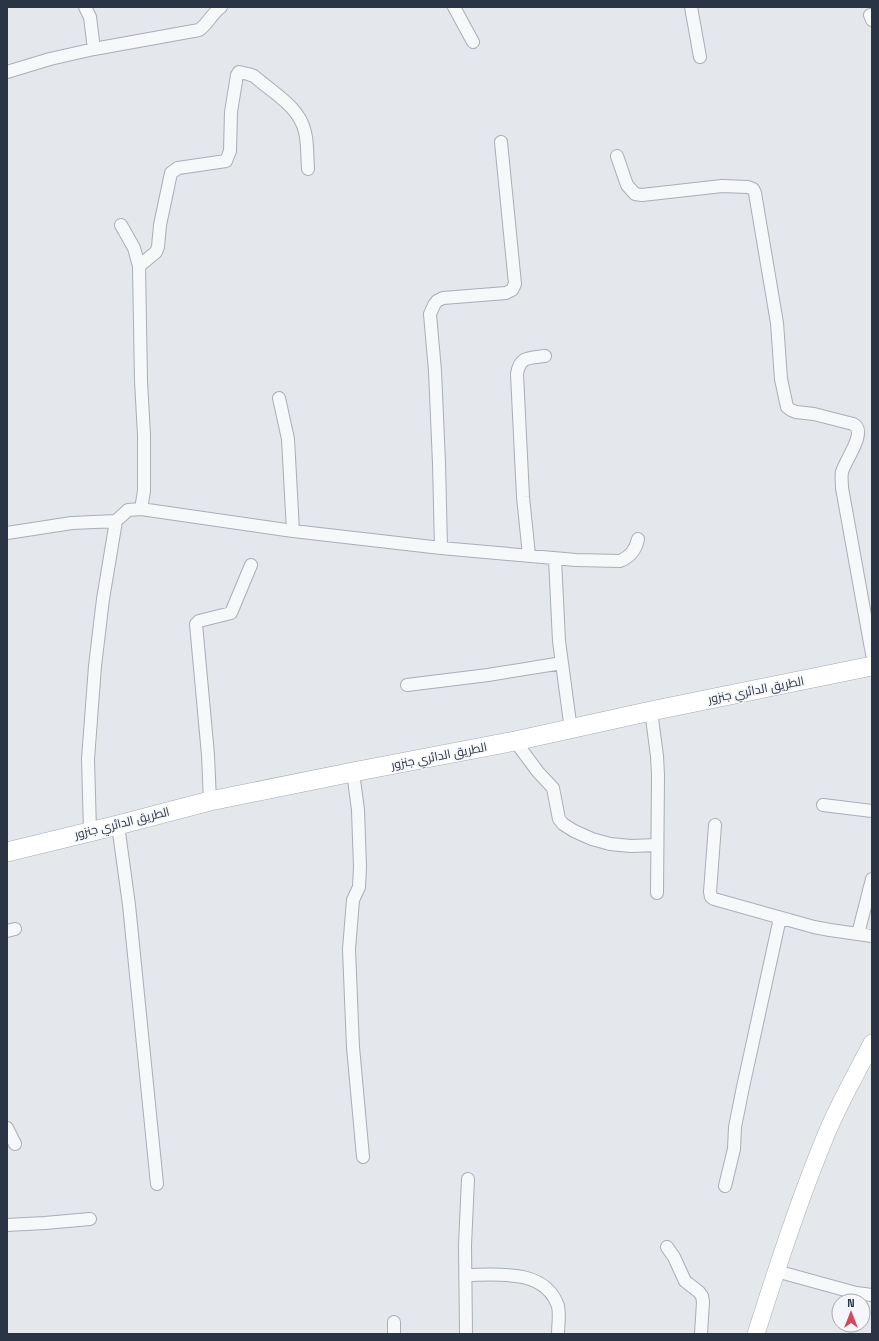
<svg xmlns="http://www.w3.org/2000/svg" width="879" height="1341" viewBox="0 0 879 1341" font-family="'Space Grotesk',Cairo,sans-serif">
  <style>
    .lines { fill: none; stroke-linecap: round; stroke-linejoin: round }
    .street-casing { stroke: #a9aeb7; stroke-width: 14 }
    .secondary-casing { stroke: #a9aeb7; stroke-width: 18 }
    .primary-casing { stroke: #a3abb8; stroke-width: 20 }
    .street { stroke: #f7f8fa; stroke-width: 12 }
    .secondary { stroke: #fff; stroke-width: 17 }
    .primary { stroke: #fff; stroke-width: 19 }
    .labels { text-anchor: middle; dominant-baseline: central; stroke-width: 3; stroke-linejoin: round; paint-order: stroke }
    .street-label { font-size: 12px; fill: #2b3445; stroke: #f4f6f9 }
  </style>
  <rect width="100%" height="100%" fill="#e4e7ec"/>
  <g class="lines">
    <defs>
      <path id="street" d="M85,7L90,17L94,49
        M454,7L473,42
        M691,7L700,57
        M870,15L872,20
        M7,72L50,59L94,49L199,30C208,24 212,13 221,7
        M617,156L627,185L635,194L642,195L722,186L748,187L753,189L755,193L777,323L781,379L787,407L791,410L796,412L814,414L853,424C868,431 845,460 842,472C841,477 842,482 842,488L872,654
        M139,266L156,252L158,247L160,225L171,173L178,168L226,161L230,151L231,112L237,75L239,72L248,74L254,76C273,93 299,106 305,132C308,144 307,157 308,169
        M279,398L288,439L293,531
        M141,509L293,531L441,548L576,560L620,561C630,557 636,549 638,539
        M7,533L72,523L116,521
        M441,548L439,463L435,371L430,314L434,305L437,301L443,298L506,293L512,290L515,284L501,142
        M529,555L523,497L517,374C520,356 529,358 545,356
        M555,559L559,641L571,730
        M407,685L488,675L562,663
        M651,711L657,756L658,775L657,893
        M515,741L538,772L553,788L559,819L563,824L574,831L592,839L610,844L631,846L657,845
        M353,772L358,810L360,867L359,887L353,900L349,949L351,999L353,1047L363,1157
        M210,801L208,755L196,624L199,621L231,613L251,565
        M823,805L872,811
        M118,825L129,905L157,1184
        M715,825L710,892L711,897L714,899L814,927L830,930L872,936
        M90,831L88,759L95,666L103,599L116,521L128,510L141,509L144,491V435L141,381L139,266L134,248L121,225
        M7,931L15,929
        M858,934L872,879
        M7,1128L15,1144
        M725,1186L734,1149L735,1127L743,1087L780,918
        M7,1225L45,1223L90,1219
        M667,1247L674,1257L685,1281L699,1292L702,1296L703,1302L701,1334
        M776,1271L856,1293L872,1295
        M466,1275C497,1275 545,1268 558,1306C560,1315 558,1325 558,1334
        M394,1322V1334
        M466,1334L465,1245L468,1179"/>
      <path id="secondary" d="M756,1334C778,1265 800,1197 828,1130C841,1100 857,1072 872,1043"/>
      <path id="primary" d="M7,852L118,825L210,801L353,772L515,741L651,711L872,666"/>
    </defs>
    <use href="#street" class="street-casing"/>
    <use href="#secondary" class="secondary-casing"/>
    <use href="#primary" class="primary-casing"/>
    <use href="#street" class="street"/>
    <use href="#secondary" class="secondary"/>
    <use href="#primary" class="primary"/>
  </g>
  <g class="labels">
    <g class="street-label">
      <text transform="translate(756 690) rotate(-11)">الطريق الدائري جنزور</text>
      <text transform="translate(439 756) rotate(-11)">الطريق الدائري جنزور</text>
      <text transform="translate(122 823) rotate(-14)">الطريق الدائري جنزور</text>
    </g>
  </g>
  <rect width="879" height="1341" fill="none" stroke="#2b3445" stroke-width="16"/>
  <g transform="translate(851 1313)"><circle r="19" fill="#f4f6f9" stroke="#a4a8b1"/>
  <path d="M0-3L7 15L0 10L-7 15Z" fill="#d1495b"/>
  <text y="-6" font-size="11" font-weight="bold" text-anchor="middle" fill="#2b3445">N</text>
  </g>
</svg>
